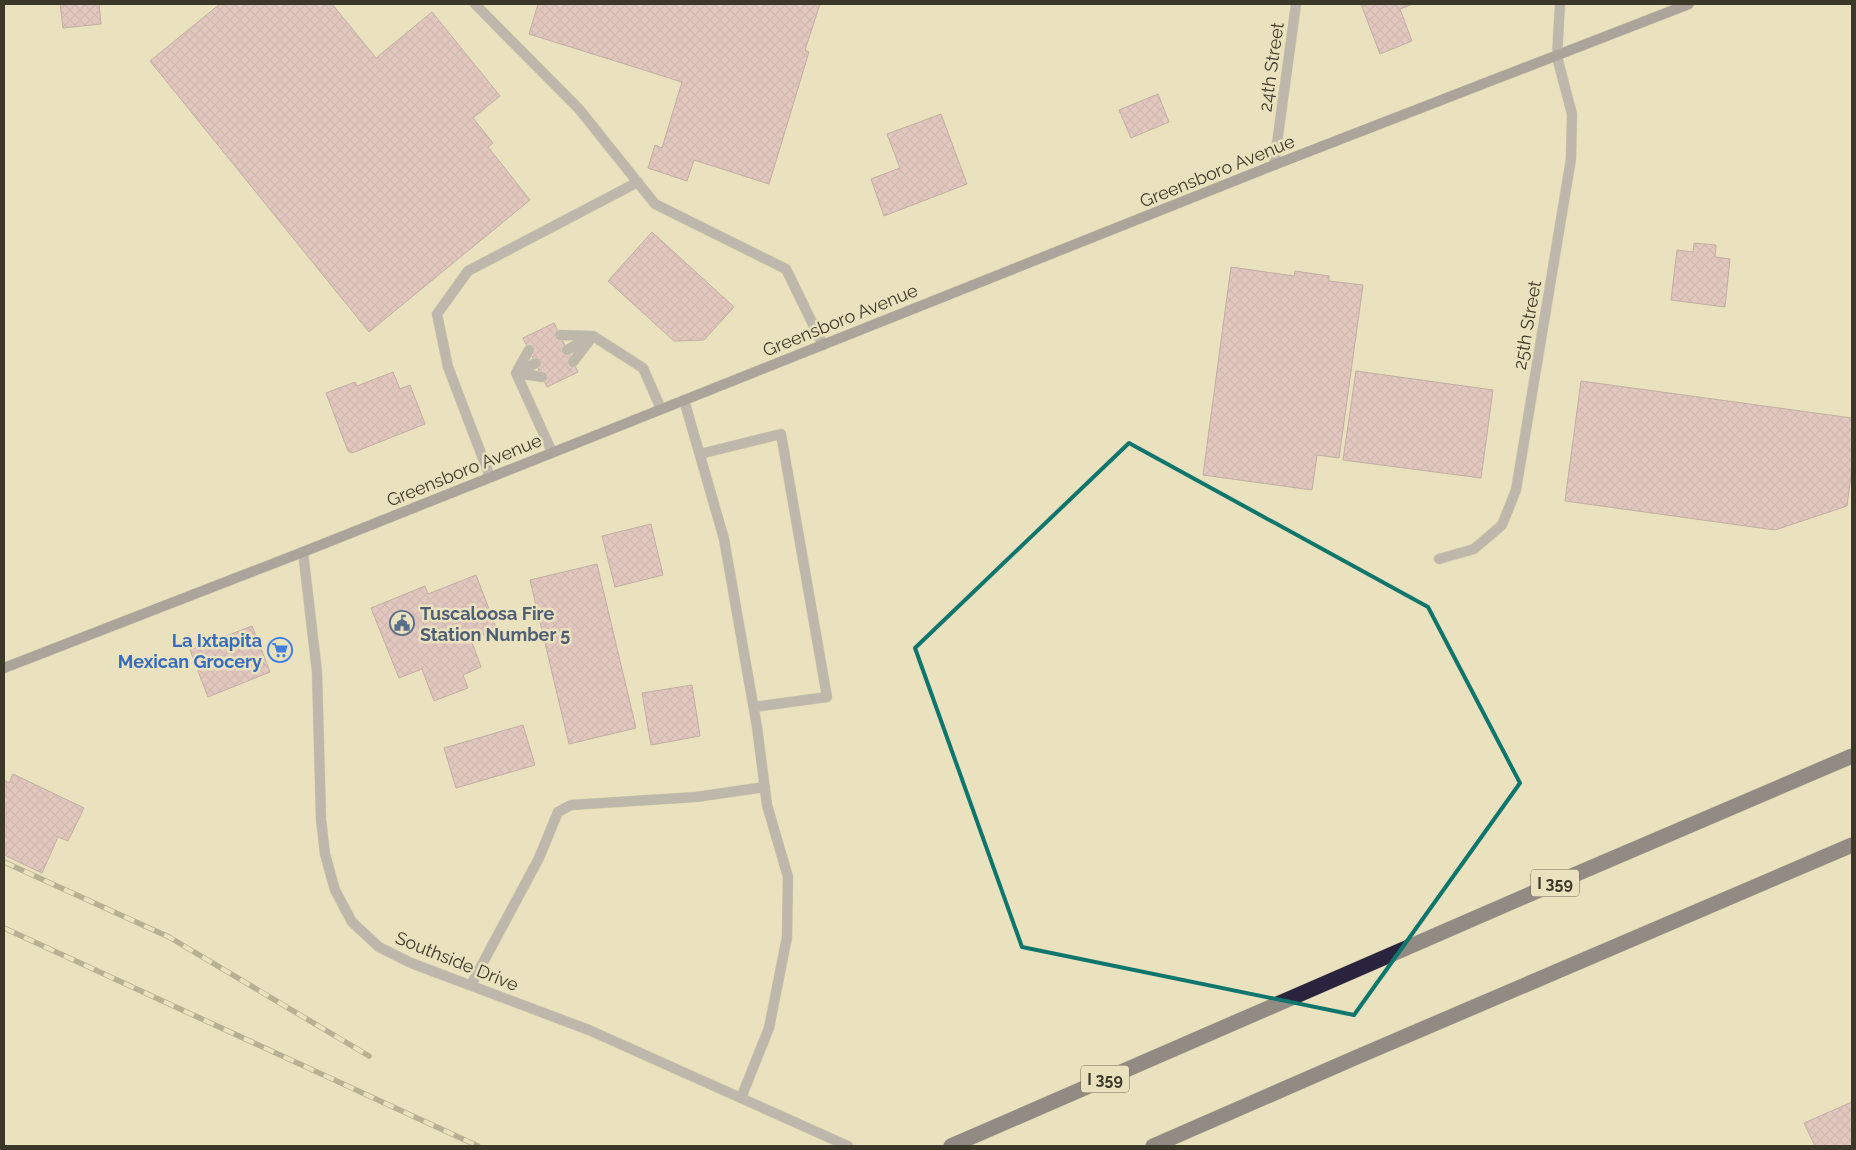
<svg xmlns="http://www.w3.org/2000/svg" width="1856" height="1150" viewBox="0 0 1856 1150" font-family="Raleway,sans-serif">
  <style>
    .building { fill: url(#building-cross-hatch); stroke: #917082 }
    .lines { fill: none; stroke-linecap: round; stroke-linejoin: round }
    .service-casing { stroke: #c7c0a0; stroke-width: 11 }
    .minor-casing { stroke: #c7c0a0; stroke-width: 11 }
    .secondary-casing { stroke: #c7c0a0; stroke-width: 11 }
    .motorway-casing { stroke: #c7c0a0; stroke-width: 16 }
    .service { stroke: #888694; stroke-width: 10 }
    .minor { stroke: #888694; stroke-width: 10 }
    .secondary { stroke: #5e5a6f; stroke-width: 10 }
    .motorway { stroke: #29233e; stroke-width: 15 }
    .rail-casing { stroke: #7b7660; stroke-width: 5.5 }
    .rail { stroke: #eae2be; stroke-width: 4; stroke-dasharray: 11; stroke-linecap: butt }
    .marked { fill: none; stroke: #0f766e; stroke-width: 4; stroke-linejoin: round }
    .labels { text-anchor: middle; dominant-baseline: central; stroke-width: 5; stroke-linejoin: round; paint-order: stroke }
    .shield { fill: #eae2be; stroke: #706b56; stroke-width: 1 }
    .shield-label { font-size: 16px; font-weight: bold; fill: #3b3829 }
    .street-label { font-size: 18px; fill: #3b3829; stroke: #eae2be }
    .service-label { font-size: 18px; font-weight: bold; fill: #4e5e75; stroke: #eae2be; text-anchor: start }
    .shop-label { font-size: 18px; font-weight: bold; fill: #366cbe; stroke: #eae2be; text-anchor: end }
  </style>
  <defs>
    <pattern id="building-cross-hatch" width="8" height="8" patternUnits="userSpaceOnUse" patternTransform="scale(1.25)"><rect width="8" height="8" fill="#daa6c2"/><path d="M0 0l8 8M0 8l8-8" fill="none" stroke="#b2889e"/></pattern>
  </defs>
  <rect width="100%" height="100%" fill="#eae2be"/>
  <path class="building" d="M60,4H99L101,24L63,28Z
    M220,4H332L376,58L432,12L500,96L473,118L493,143L488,147L530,200L369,332L150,61Z
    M538,4H820L805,50L809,52L769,184L694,160L687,181L648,168L655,145L662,148L682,82L529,34Z
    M1361,4H1413L1400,9L1412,41L1380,54Z
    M1158,94L1169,122L1131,138L1119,110Z
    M941,114L967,184L884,216L871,179L900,168L887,134Z
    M652,232L734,307L704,340L674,341L608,281Z
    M1694,243L1716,245L1715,257L1730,259L1725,307L1671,300L1677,250L1693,252Z
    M1231,267L1294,276L1295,271L1329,276V281L1363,285L1339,458L1317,455L1312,490L1203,475Z
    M554,323L578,372L547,387L523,338Z
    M1356,371L1493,390L1481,478L1343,460Z
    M393,372L400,389L410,385L425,424L352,453L348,451L326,393L355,382L357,386Z
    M1581,381L1852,418V467L1847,506L1775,530L1565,501Z
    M651,524L663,575L615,587L602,536Z
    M597,564L636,728L569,744L530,580Z
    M476,575L497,630L471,640L481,667L463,675L468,688L434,701L422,669L399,678L371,608L425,586L428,594Z
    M252,626L270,672L208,697L190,650Z
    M692,685L700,736L651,745L642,693Z
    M523,725L535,765L456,788L444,748Z
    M13,774L84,808L68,841L58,837L42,873L4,855V780L9,783Z
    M1852,1102V1146H1815L1804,1123Z"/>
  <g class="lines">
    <defs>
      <path id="service" d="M475,4L579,109L655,204L786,269L823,345
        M1557,57L1560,4
        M560,335L593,336L643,368L661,409
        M529,350L516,373L542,377
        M567,350L593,336L573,362
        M536,363L516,373L552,452
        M684,400L724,539L757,727L767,805L788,877L787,937L769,1028L741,1098
        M700,454L781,434L827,697L754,707
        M490,477L448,367L437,314L468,271L638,182
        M471,985L539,858L558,812L571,805L696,797L765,787"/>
      <path id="minor" d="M1274,165L1296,4
        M303,552L317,672L321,819L325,854L335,890L352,922L379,947L411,963L589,1030L848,1146
        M1439,559L1474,549L1502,525L1516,490L1571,159L1572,114L1557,57"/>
      <path id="secondary" d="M4,668L303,552L1274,165L1689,4"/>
      <path id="motorway" d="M951,1146L1574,875L1852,756
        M1153,1146L1357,1057L1852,845"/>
    </defs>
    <use href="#service" class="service-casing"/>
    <use href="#minor" class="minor-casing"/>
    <use href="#secondary" class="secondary-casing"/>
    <use href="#motorway" class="motorway-casing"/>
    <use href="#service" class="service"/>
    <use href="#minor" class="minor"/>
    <use href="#secondary" class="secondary"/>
    <use href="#motorway" class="motorway"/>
    <defs>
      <path id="rail" d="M4,862L169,937L369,1056
        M4,928L478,1146"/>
    </defs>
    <use href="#rail" class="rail-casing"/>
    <use href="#rail" class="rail"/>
  </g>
  <path d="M0 0H1856V1150H0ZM1129,443L1428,607L1520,783L1354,1015L1022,947L915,648Z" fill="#eae2be" fill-opacity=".55" fill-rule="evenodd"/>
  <path class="marked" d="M1129,443L1428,607L1520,783L1354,1015L1022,947L915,648Z"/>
  <defs>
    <symbol id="civic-ring" viewBox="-11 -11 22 22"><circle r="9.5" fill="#eae2be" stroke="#5c6f8a" stroke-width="1.5"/><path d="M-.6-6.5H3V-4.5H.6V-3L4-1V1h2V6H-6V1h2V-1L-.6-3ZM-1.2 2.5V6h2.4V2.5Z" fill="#5c6f8a"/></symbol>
    <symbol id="supermarket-ring" viewBox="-11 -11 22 22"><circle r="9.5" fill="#eae2be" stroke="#3f7fe0" stroke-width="1.5"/><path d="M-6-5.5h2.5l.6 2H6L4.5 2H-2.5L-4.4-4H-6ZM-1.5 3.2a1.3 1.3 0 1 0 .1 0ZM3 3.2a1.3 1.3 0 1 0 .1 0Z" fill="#3f7fe0"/></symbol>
  </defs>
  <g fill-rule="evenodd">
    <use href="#civic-ring" x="388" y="609" width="28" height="28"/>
    <use href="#supermarket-ring" x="266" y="636" width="28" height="28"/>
  </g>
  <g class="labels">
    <g class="shield">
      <rect x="1531" y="869.5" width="48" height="27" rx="4"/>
      <rect x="1081" y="1065.5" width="48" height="27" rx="4"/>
    </g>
    <g class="shield-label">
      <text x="1555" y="883">I 359</text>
      <text x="1105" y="1079">I 359</text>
    </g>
    <g class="street-label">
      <text transform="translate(1271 67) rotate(-82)">24th Street</text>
      <text transform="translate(1217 171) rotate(-22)">Greensboro Avenue</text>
      <text transform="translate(840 320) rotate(-22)">Greensboro Avenue</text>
      <text transform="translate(1527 325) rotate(-80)">25th Street</text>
      <text transform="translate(464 470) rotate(-22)">Greensboro Avenue</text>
      <text transform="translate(457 961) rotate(22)">Southside Drive</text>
    </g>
    <g class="service-label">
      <text x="420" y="613">Tuscaloosa Fire<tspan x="420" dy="21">Station Number 5</tspan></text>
    </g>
    <g class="shop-label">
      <text x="262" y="640">La Ixtapita<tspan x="262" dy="21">Mexican Grocery</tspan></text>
    </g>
  </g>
  <rect width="1856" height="1150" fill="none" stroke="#3b3829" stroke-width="10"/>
</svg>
